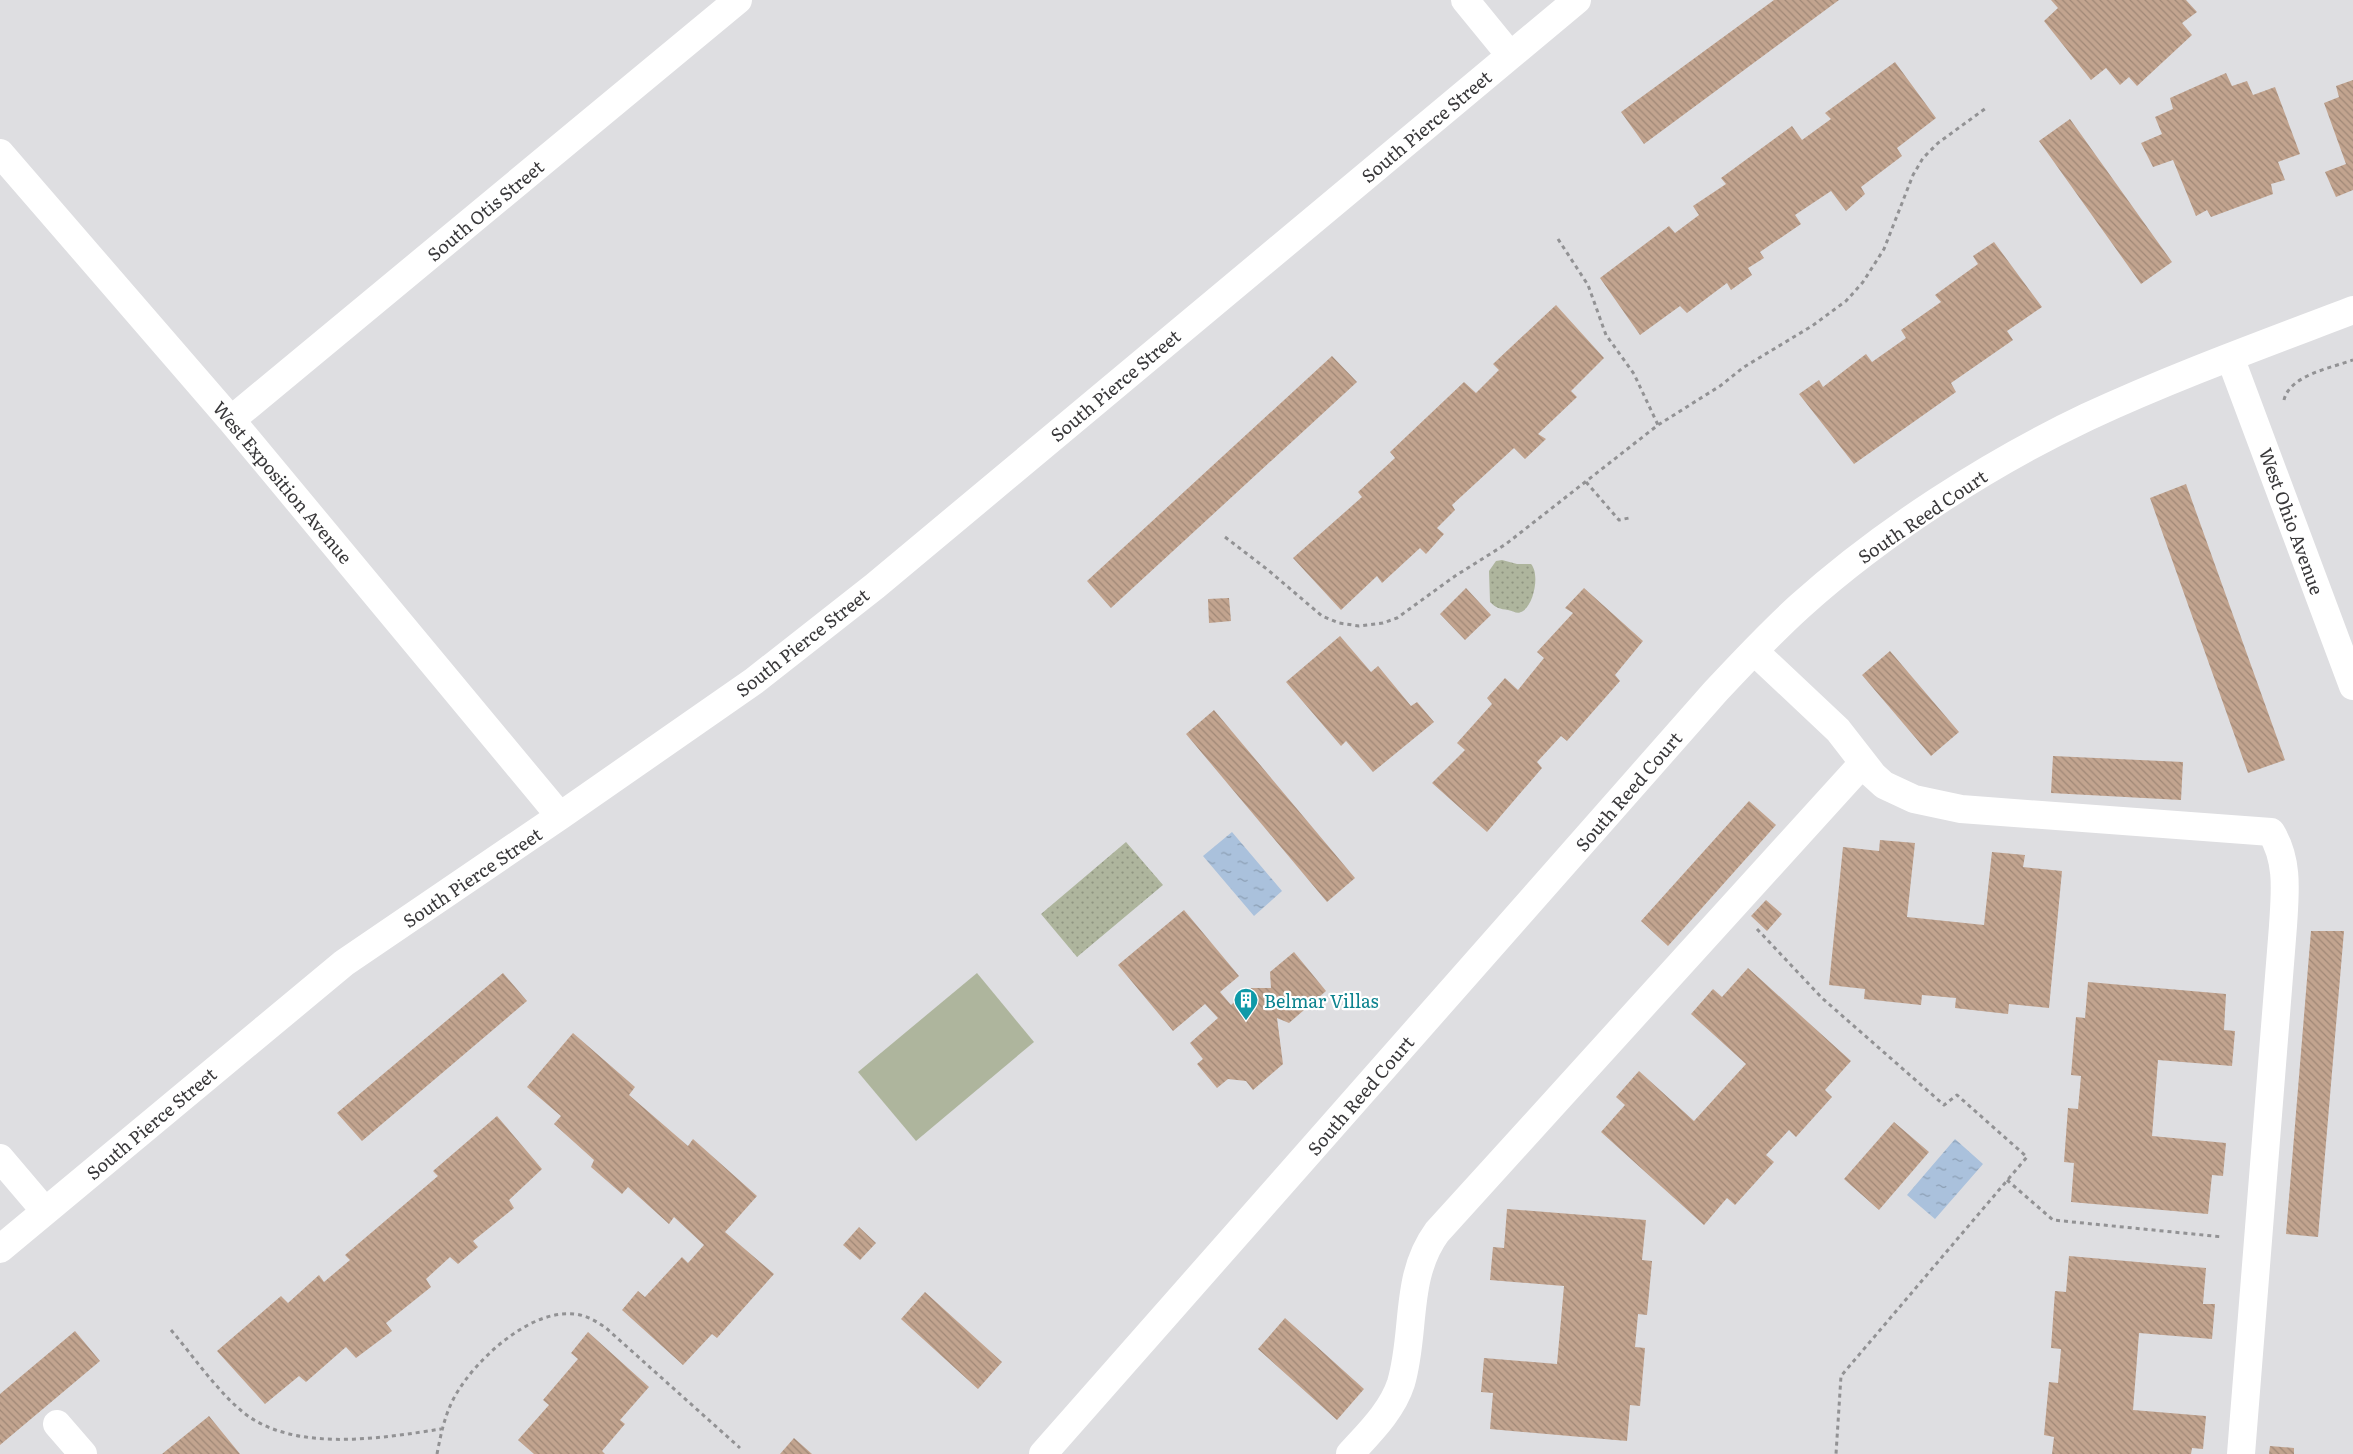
<svg xmlns="http://www.w3.org/2000/svg" width="2353" height="1454" viewBox="0 0 2353 1454" font-family="Literata,serif">
  <style>
    .grass { fill: url(#grass-dots) }
    .pitch { fill: #aeb59d }
    .water { fill: url(#water-ripples) }
    .building { fill: url(#building-back-hatch) }
    .lines { fill: none; stroke-linecap: round; stroke-linejoin: round }
    .path { stroke: #929294; stroke-width: 3; stroke-dasharray: 4 4; stroke-linecap: butt }
    .minor { stroke: #fff; stroke-width: 28 }
    .labels { text-anchor: middle; dominant-baseline: central; stroke-width: 4.5; stroke-linejoin: round; paint-order: stroke }
    .street-label { font-size: 18px; fill: #39383a; stroke: #fff }
    .culture-label { font-size: 18px; fill: #0d838f; stroke: #fff; text-anchor: start }
  </style>
  <defs>
    <pattern id="grass-dots" width="8" height="8" patternUnits="userSpaceOnUse" patternTransform="scale(1.25)"><rect width="8" height="8" fill="#aeb59d"/><path d="M2 2h.1M6 6h.1" fill="none" stroke="#8f9481" stroke-width="1.8" stroke-linecap="round"/></pattern>
    <pattern id="water-ripples" width="26" height="14" patternUnits="userSpaceOnUse" patternTransform="scale(1.25)"><rect width="26" height="14" fill="#aac1dc"/><path d="M2 4q2-2 4 0t4 0M15 11q2-2 4 0t4 0" fill="none" stroke="#8b9eb3"/></pattern>
    <pattern id="building-back-hatch" width="6" height="6" patternUnits="userSpaceOnUse" patternTransform="scale(1.25)"><rect width="6" height="6" fill="#c2a48f"/><path d="M-1 5l2 2M0 0l6 6M5-1l2 2" fill="none" stroke="#9f8776"/></pattern>
  </defs>
  <rect width="100%" height="100%" fill="#dedee1"/>
  <path class="grass" d="M1502,560L1517,564H1531C1540,574 1534,604 1523,611C1517,615 1514,611 1508,610C1500,609 1496,608 1490,602L1489,571L1496,561Z
    M1126,842L1163,885L1077,957L1041,914Z"/>
  <path class="pitch" d="M977,973L1034,1042L916,1141L858,1072Z"/>
  <path class="water" d="M1232,832L1282,891L1254,916L1203,856Z
    M1955,1139L1983,1164L1935,1219L1907,1195Z"/>
  <path class="building" d="M1774,0H1839L1644,144L1621,112Z
    M2051,0H2186L2197,12L2182,23L2192,35L2137,86L2129,77L2120,85L2106,68L2091,80L2044,21L2058,8Z
    M1895,62L1936,118L1897,148L1902,156L1861,187L1865,194L1846,211L1831,191L1795,215L1801,224L1760,252L1764,258L1748,268L1752,275L1731,290L1727,283L1687,313L1680,306L1640,335L1600,278L1669,226L1675,233L1699,215L1693,206L1726,184L1721,178L1792,126L1802,140L1831,119L1825,113Z
    M2226,73L2232,86L2247,81L2253,95L2275,87L2300,154L2278,162L2285,180L2271,184L2273,194L2211,217L2207,210L2196,216L2173,160L2153,167L2141,143L2162,134L2155,117L2173,109L2170,98Z
    M2353,80V190L2336,197L2325,172L2346,164L2324,103L2339,97L2336,86Z
    M2070,119L2172,262L2141,284L2039,141Z
    M1994,242L2042,307L2007,331L2013,340L1951,383L1956,392L1854,464L1799,394L1819,380L1823,387L1866,354L1872,362L1906,338L1901,330L1941,302L1935,295L1978,264L1973,256Z
    M1556,305L1604,358L1571,391L1577,397L1538,434L1546,439L1525,459L1514,448L1452,505L1455,510L1437,528L1444,534L1426,554L1420,548L1382,583L1377,576L1341,610L1293,558L1362,497L1358,492L1395,458L1390,452L1464,382L1476,393L1499,370L1493,364Z
    M1332,356L1357,382L1111,608L1087,581Z
    M2186,484L2285,760L2248,773L2150,498Z
    M1466,588L1491,615L1465,640L1440,614Z
    M1584,588L1643,641L1615,675L1620,681L1567,741L1561,736L1537,762L1542,768L1487,832L1432,783L1465,750L1457,743L1492,704L1487,698L1505,678L1518,690L1544,658L1537,652L1573,613L1565,608Z
    M1229,598L1231,621L1209,623L1208,599Z
    M1340,636L1371,672L1378,666L1411,706L1417,702L1434,722L1373,772L1346,741L1341,746L1286,682Z
    M1890,651L1959,732L1931,756L1862,675Z
    M1214,710L1355,878L1327,902L1186,734Z
    M2053,756L2183,762L2181,800L2051,793Z
    M1749,801L1776,825L1668,946L1641,921Z
    M1880,840L1915,843L1907,917L1984,925L1992,852L2025,855L2023,867L2062,871L2049,1008L2009,1004L2008,1014L1955,1008L1956,998L1922,995L1921,1005L1864,999L1865,989L1829,985L1843,847L1879,851Z
    M1766,900L1782,914L1767,931L1751,916Z
    M1184,910L1239,976L1220,992L1231,1005L1251,988H1271L1270,972L1294,952L1326,991L1289,1023L1277,1018L1283,1064L1253,1090L1246,1081L1228,1079L1217,1088L1197,1064L1203,1059L1190,1043L1218,1018L1205,1004L1173,1031L1118,965Z
    M2311,931H2344L2318,1237L2286,1234Z
    M1748,968L1851,1061L1825,1090L1832,1097L1796,1137L1789,1130L1766,1155L1774,1162L1735,1205L1727,1198L1704,1225L1601,1132L1625,1105L1616,1097L1639,1071L1694,1121L1746,1064L1691,1014L1713,989L1722,997Z
    M503,973L527,1001L362,1141L337,1113Z
    M2088,982L2226,994L2224,1030L2235,1031L2232,1066L2158,1060L2152,1136L2226,1143L2223,1176L2212,1175L2208,1214L2071,1202L2074,1163L2064,1162L2068,1108L2078,1109L2081,1076L2071,1075L2076,1017L2085,1018Z
    M573,1033L635,1087L629,1095L688,1146L693,1139L757,1196L725,1232L774,1274L717,1338L712,1334L683,1365L622,1310L638,1291L645,1297L682,1257L688,1263L704,1245L674,1217L669,1224L628,1187L622,1194L591,1167L594,1160L554,1124L561,1116L527,1087Z
    M497,1116L542,1169L509,1200L514,1208L473,1241L478,1247L458,1264L450,1257L426,1279L431,1287L386,1323L392,1331L356,1358L346,1347L306,1382L299,1376L265,1404L217,1351L281,1296L288,1303L319,1275L324,1282L350,1260L345,1255L438,1176L433,1171Z
    M1894,1122L1929,1152L1879,1210L1844,1179Z
    M1507,1209L1646,1220L1642,1260L1652,1261L1647,1315L1638,1314L1635,1347L1645,1348L1640,1406L1630,1405L1627,1441L1490,1429L1493,1393L1481,1392L1484,1358L1557,1364L1564,1286L1490,1280L1493,1247L1504,1248Z
    M859,1227L876,1243L860,1260L843,1245Z
    M2069,1256L2206,1268L2203,1304H2215L2212,1339L2139,1333L2133,1410L2206,1416L2203,1449L2192,1448L2191,1454H2052L2054,1437L2044,1435L2049,1382L2058,1383L2061,1349L2051,1348L2055,1291L2066,1292Z
    M925,1292L1002,1362L978,1389L901,1319Z
    M1285,1318L1364,1389L1337,1420L1258,1349Z
    M75,1331L100,1361L0,1445V1394Z
    M588,1332L649,1387L620,1420L625,1424L602,1451L605,1454H534L518,1440L549,1405L543,1400L578,1359L571,1353Z
    M209,1416L240,1454H162Z
    M794,1438L812,1454H780Z
    M2270,1446L2294,1448V1454H2269Z"/>
  <g class="lines">
    <path class="path" d="M1558,239L1588,285L1606,335L1634,374L1658,425
      M2284,400C2290,375 2331,368 2353,360
      M1586,482L1619,520L1629,518
      M1225,537L1268,570L1322,616L1339,623L1359,626L1383,623L1397,618L1455,576L1506,544L1658,425L1720,386L1744,367L1812,326L1846,301L1863,282L1884,249L1913,175L1923,158L1938,143L1986,108
      M1757,929L1822,998L1944,1105L1957,1095L2027,1157L1841,1376L1836,1454
      M2007,1180L2053,1220L2223,1237
      M171,1330C194,1357 216,1390 244,1413C295,1453 383,1438 441,1429
      M437,1454C441,1433 445,1414 455,1396C475,1360 530,1309 574,1314C586,1315 596,1321 606,1328L740,1448"/>
    <path class="minor" d="M1465,0L1510,55
      M0,153L231,420L560,816
      M2230,357L2353,686
      M231,420L738,0
      M1754,651L1838,730L1873,775L1884,785L1914,799L1961,809L2271,832C2289,861 2285,893 2283,926L2241,1454
      M0,1158L45,1211
      M0,1249L344,963L560,816L754,681L875,586L1577,0
      M57,1424L83,1454
      M1043,1454L1715,692C1743,662 1770,633 1800,606C1881,533 1988,464 2087,417C2173,377 2264,344 2353,310
      M1350,1454C1369,1433 1392,1411 1401,1383C1416,1332 1404,1277 1437,1232L1863,763"/>
  </g>
  <defs>
    <symbol id="building-pin" viewBox="-11 -11 22 30"><path d="M0 17L-7.5 6A9.5 9.5 0 1 1 7.5 6Z" fill="#0f9aa8" stroke="#fff"/><path d="M-4-6H4V6H1V3H-1V6H-4ZM-2.5-4.3h1.7v1.8h-1.7ZM.8-4.3h1.7v1.8H.8ZM-2.5-1h1.7V.8h-1.7ZM.8-1h1.7V.8H.8Z" fill="#fff"/></symbol>
  </defs>
  <g fill-rule="evenodd">
    <use href="#building-pin" x="1232" y="986" width="28" height="38"/>
  </g>
  <g class="labels">
    <g class="street-label">
      <text transform="translate(1426 126) rotate(-40)">South Pierce Street</text>
      <text transform="translate(485 210) rotate(-40)">South Otis Street</text>
      <text transform="translate(1115 385) rotate(-40)">South Pierce Street</text>
      <text transform="translate(283 482) rotate(50)">West Exposition Avenue</text>
      <text transform="translate(1922 516) rotate(-34)">South Reed Court</text>
      <text transform="translate(2292 521) rotate(70)">West Ohio Avenue</text>
      <text transform="translate(802 642) rotate(-38)">South Pierce Street</text>
      <text transform="translate(1628 791) rotate(-49)">South Reed Court</text>
      <text transform="translate(472 877) rotate(-34)">South Pierce Street</text>
      <text transform="translate(1360 1095) rotate(-49)">South Reed Court</text>
      <text transform="translate(151 1123) rotate(-40)">South Pierce Street</text>
    </g>
    <g class="culture-label">
      <text x="1264" y="1000">Belmar Villas</text>
    </g>
  </g>
</svg>
